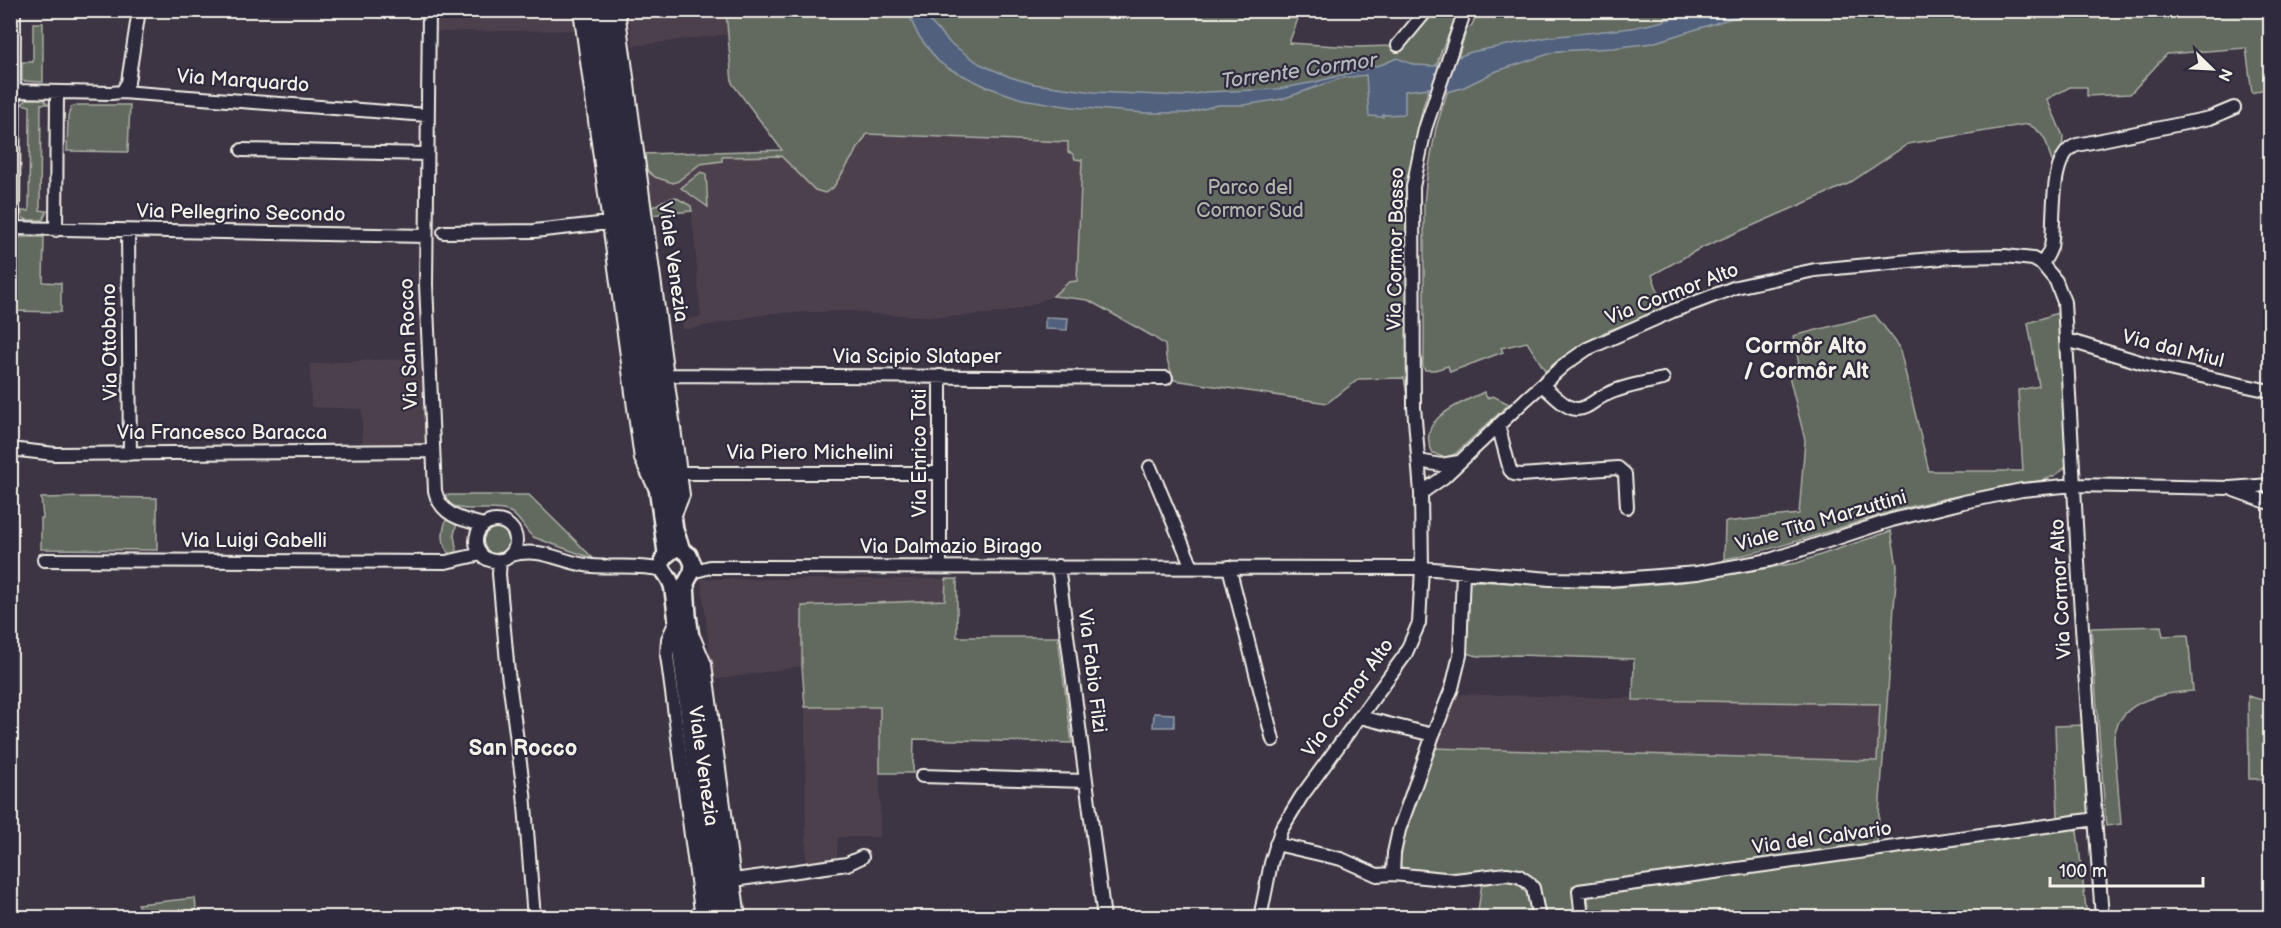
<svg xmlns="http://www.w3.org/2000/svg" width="2281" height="928" viewBox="0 0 2281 928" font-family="'Balsamiq Sans',sans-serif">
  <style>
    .built { fill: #4e414d }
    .green { fill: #626b60; stroke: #abaea4; stroke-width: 1.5 }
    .water { fill: #51617b; stroke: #929ba7; stroke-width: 1.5 }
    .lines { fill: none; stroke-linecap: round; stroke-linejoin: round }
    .minor-casing { stroke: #f4f1e8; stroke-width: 16 }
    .major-casing { stroke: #f4f1e8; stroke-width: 20 }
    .minor { stroke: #2f2a3d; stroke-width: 12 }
    .major { stroke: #2f2a3d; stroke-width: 15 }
    .labels { text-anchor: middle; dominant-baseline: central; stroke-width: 4.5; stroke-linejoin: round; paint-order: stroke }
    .street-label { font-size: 20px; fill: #f4f1e8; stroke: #2f2a3d }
    .park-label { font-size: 20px; fill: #b2b5ab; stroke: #2f2a3d }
    .water-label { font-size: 21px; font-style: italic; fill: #b3b7bc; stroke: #2f2a3d }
    .quarter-label { font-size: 22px; font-weight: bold; fill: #f4f1e8; stroke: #2f2a3d }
  </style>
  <rect width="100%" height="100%" fill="#3d3444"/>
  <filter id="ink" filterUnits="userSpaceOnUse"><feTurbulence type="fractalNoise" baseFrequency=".0167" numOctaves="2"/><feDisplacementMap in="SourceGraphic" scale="12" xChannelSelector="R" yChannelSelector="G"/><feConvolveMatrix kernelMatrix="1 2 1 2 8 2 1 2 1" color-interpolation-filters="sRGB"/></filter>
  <g filter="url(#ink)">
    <path class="built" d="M433,10L574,11L577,30L433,32Z
      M628,11H726L728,34L633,46Z
      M867,134L1069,142L1071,152L1082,159L1077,282H1069L1053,296L1029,306L1001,313L945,317L872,314L854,311L772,313L683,330L682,320L701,317L692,212L650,215L643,159L781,156L815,190L825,193L833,188Z
      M423,359L426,444L362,446V409L311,407L310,364L371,360Z
      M701,579H946V600L802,606V666L713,680Z
      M1455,694L1880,704L1877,762L1433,748Z
      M880,706V837H838L837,857L806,862L805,707Z"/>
    <path class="green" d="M726,11H1301L1289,43L1354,47L1395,46L1416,31L1435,11H1459L1441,52L1423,107L1411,166L1407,217L1409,408L1404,378L1359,379L1327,403L1174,380L1166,357L1165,345L1152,336L1088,300L1053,296L1069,282L1077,281L1082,160L1075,159L1073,154L1068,152V142L867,134L833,188L825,193L815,190L781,156L722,157V161L700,164L678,181L673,183L655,177L644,168L643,154L782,150L732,83Z
      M1478,11H2270V87L2252,93L2246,48L2167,54L2130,94L2087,96V87H2070L2047,99L2063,136L2062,152L2057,170C2043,152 2055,139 2028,124L1908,144L1848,184L1699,249L1652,275L1664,309L1605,332L1583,344L1546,372L1527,342L1501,348L1503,352L1450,372L1448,366L1435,370H1425C1420,364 1424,359 1424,352V205L1426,183L1436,128L1467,28L1471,27Z
      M33,23H43V82L22,81V62H33Z
      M42,98L48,104H41L40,210L47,211L43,220H27L23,218L21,211H29L30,106L22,104L27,99Z
      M77,105H130L128,152L67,151L68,116L71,107Z
      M701,172L706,174L708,207L681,188Z
      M675,197L691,206L692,211L650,215L649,209L663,201Z
      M11,237H44L43,282L61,283V312L11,311Z
      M2060,312L2068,463C2056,484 2026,481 2005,486C1970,494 1933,500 1897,510C1839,527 1784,548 1724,559L1725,522L1799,514L1805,440L1787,368L1799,364L1793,336L1875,315L1899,346L1929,471H2023L2018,390L2039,386L2028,323Z
      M1484,392L1487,398L1493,396L1509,404L1455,454L1445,458L1433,453C1414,419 1460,404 1484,392Z
      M445,495H529L594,559L533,537C523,529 521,518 510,512C491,503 450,519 445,495Z
      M89,497L157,498V550L41,549V518H43L41,498Z
      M447,518L457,523L454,535L457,553L454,554L457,566C445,550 438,539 447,518Z
      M479 541a17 17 0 1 1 34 0a17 17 0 1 1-34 0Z
      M1891,531L1897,566L1877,842L1572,886L1576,918L1544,917L1533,881L1455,877L1400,870C1391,850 1425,772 1433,748L1877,761L1880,704L1633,700L1634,659C1595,658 1556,656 1516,655C1500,655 1480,660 1465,652L1468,584L1475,581L1605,588L1683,582L1797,563Z
      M946,579H957V637H1058L1072,743L914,739L913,773H880V707H805L802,666V606L945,600Z
      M2161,626L2163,636L2188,635L2193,691C2161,693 2117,701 2114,739L2121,824L2106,826L2091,628Z
      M2248,696L2270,702V779H2249Z
      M2085,725L2090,810L2086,814L2058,817L2055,726Z
      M2073,829L2077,831L2087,917L1591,918L1588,898L1590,895Z
      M1505,880C1526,882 1530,899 1534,918H1477L1482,883Z
      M195,898L197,917H140L138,904Z"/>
    <path class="water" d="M907,11H920L950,43L980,64L1010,77L1034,84L1094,92L1182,96L1206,92L1278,89L1315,82L1383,64L1397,58L1415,65L1434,66L1471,52L1549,37L1632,28L1660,22L1696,11H1773L1732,18L1652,43L1613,48L1558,51L1497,71L1462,88L1447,92L1427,93L1429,88L1405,91V114L1383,115V117L1369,116L1366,75L1342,78L1282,99L1244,105H1218L1188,113H1144L1072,107L1022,99L987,87L948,68L938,61L918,35Z
      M1045,317L1068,318L1067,330L1045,329Z
      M1154,713L1174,714V727H1153Z"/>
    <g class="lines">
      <defs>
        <path id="minor" d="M429,10L426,284L435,491C441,516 462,520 484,525
          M580,10L641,459L655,488
          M618,10L683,495L674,517
          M1398,45L1427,10
          M14,91L111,93L122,92L427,115
          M122,92L128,82L139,10
          M242,150L427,154
          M13,227L14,10
          M10,228L426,236
          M56,230L57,92
          M128,231L130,454
          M444,232L534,231L608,223
          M2042,264C2046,258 2049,253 2051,247C2056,222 2047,155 2077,145L2210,118L2234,108
          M2067,340L2150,365L2270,391
          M667,375L1166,378
          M1542,385C1551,392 1564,408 1576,409C1586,410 1596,399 1605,395C1623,386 1644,383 1663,379
          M1498,425L1510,470L1514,474L1521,475L1618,468L1625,474L1627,507
          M10,449L55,454L433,451
          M1419,461L1441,465L1459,462
          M1150,467L1192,567
          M680,473H940
          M2234,490L2270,503
          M1421,493L1444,477L1525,400L1564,365L1587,349L1673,311L1736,287L1815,270L1952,257L2005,256L2033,259L2042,264L2056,281L2064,302L2080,598L2102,918
          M476 541a20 20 0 1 1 40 0a20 20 0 1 1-40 0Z
          M510,555C544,546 560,563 592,566C615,568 639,564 662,570
          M44,560L446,562L481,554
          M500,560L499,574L508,673L524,793L534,918
          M940,566V376
          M1058,566L1104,918
          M1229,567L1273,740
          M692,572L710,567L1422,568L1550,579L1608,580L1697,573L1770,560L1892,520L1964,502L2022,490L2074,485L2230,488L2270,485
          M676,621L668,639L667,655L702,918
          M694,638L705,664L739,918
          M1360,717L1433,735
          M922,776L1086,781
          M1276,844L1341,859L1377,875L1393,874L1455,880L1507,874L1519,876L1529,883L1533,888L1539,918
          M1393,874L1394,853L1399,830L1433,735L1452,688L1460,655L1463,571
          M734,880L847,864L862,857
          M1260,918L1271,863L1281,830L1301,797L1405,655L1419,623L1422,568L1421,493L1414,407L1413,187L1425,129L1465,10
          M1582,918L1579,891L2096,819"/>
        <path id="major" d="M592,10L666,553
          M607,10L675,530L682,550L689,555L693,564L692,572L686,583L688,615L729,918
          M673,550L664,557C658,570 667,572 671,583C673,587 673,593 674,598L714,918"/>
      </defs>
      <use href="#minor" class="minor-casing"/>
      <use href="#major" class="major-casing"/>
      <use href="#minor" class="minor"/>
      <use href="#major" class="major"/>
    </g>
  </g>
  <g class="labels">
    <g class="street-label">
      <text transform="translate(243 81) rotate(4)">Via Marquardo</text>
      <text transform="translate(241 213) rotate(1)">Via Pellegrino Secondo</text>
      <text transform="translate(1396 249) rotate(-89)">Via Cormor Basso</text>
      <text transform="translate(673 262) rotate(82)">Viale Venezia</text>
      <text transform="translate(1672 294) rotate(-21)">Via Cormor Alto</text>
      <text transform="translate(110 342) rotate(-91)">Via Ottobono</text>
      <text transform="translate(409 344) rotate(-92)">Via San Rocco</text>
      <text transform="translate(2173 349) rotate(14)">Via dal Miul</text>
      <text x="917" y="357">Via Scipio Slataper</text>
      <text x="222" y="433">Via Francesco Baracca</text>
      <text x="810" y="453">Via Piero Michelini</text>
      <text transform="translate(920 453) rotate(-90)">Via Enrico Toti</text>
      <text transform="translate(1821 521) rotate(-16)">Viale Tita Marzuttini</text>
      <text x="254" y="541">Via Luigi Gabelli</text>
      <text x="951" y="547">Via Dalmazio Birago</text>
      <text transform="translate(2061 589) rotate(-93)">Via Cormor Alto</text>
      <text transform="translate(1092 671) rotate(83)">Via Fabio Filzi</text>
      <text transform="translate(1348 698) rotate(-54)">Via Cormor Alto</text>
      <text transform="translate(703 766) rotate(82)">Viale Venezia</text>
      <text transform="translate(1822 838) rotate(-8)">Via del Calvario</text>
    </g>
    <g class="park-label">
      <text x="1250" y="188">Parco del<tspan x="1250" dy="23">Cormor Sud</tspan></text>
    </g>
    <g class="water-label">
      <text transform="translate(1299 71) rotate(-8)">Torrente Cormor</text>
    </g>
    <g class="quarter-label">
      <text x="1806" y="346">Cormôr Alto<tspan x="1806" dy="25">/ Cormôr Alt</tspan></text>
      <text x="523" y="748">San Rocco</text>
    </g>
  </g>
  <rect width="2281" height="928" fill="none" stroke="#2f2a3d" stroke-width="36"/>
  <rect x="18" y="18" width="2245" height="892" fill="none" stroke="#f4f1e8" stroke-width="2" filter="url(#ink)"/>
  <g transform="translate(2212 69) rotate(114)" stroke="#2f2a3d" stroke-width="4.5" paint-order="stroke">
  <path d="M0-4.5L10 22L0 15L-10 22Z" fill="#f4f1e8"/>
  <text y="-9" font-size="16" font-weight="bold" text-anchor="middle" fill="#f4f1e8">N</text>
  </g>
  <path d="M2050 877v9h153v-9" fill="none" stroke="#f4f1e8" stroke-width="3"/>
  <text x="2059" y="877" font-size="18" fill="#f4f1e8" stroke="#2f2a3d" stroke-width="4.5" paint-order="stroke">100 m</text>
</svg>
